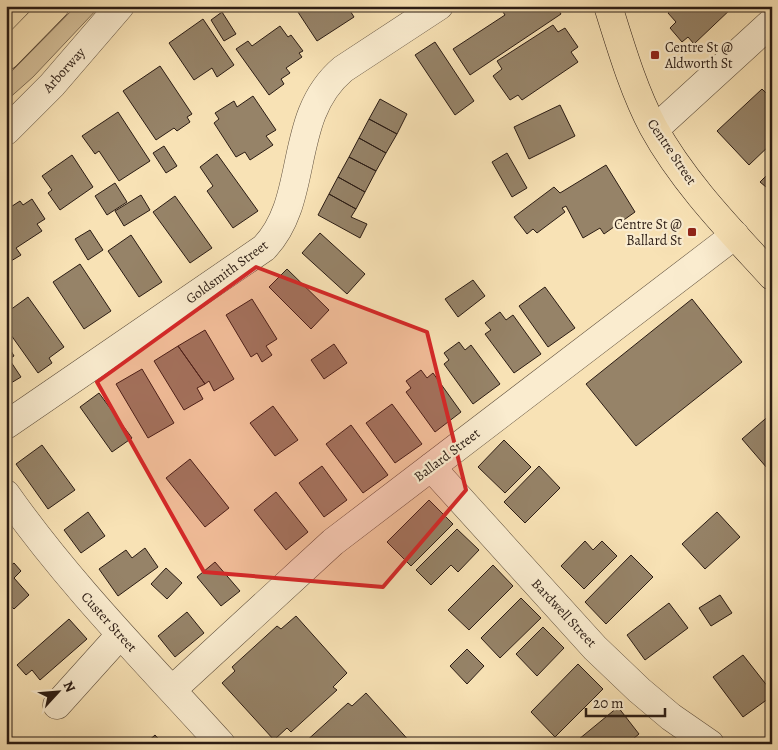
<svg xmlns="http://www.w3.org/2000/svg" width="778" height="750" viewBox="0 0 778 750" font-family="Alegreya,serif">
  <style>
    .green { fill: #d5c09a; stroke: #806e57 }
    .building { fill: #968368; stroke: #2b1c14 }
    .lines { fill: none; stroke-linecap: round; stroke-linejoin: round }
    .minor-casing { stroke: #5e4e3c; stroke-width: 29 }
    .major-casing { stroke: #2b1c14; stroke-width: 29 }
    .highway-casing { stroke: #2b1c14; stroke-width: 29 }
    .minor { stroke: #faeccf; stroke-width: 28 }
    .major { stroke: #f8e2b5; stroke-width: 28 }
    .highway { stroke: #f8e2b5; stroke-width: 28 }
    .marked { fill: #d62828; fill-opacity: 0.2; stroke: #d62828; stroke-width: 4; stroke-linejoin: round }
    .poi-dot { fill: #8f2418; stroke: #faeccf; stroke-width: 2 }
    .labels { text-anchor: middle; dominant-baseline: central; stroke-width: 4.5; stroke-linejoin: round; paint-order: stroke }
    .poi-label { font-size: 14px; fill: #2b1c14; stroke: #faeccf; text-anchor: start }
    .street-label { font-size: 14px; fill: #2b1c14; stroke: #faeccf }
  </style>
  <rect width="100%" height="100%" fill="#f8e2b5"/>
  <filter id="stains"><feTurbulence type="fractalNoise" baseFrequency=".004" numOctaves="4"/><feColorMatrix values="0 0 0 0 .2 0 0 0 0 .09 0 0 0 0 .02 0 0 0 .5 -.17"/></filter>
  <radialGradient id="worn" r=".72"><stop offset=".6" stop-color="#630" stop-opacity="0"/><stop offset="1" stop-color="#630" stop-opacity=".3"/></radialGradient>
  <path class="green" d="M76,6H100L33,77L6,101V77Z"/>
  <path class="building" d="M294,6H347L354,17L317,41Z
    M499,6H556L561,14L470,75L453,49L505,15Z
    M675,6H734L694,44L688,37L682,42L670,28L676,22L668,13Z
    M222,12L236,34L224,41L211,20Z
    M203,19L234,65L217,77L212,68L194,80L169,43Z
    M553,25L558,32L565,28L578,47L571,52L578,62L522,100L518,95L510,100L493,76L502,69L497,61Z
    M280,26L288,37L291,35L303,51L299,53L302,57L286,68L290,73L281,79L284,84L269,95L236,49L248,41L252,46Z
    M435,42L474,101L455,115L415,55Z
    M160,66L192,114L187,117L190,122L177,131L174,128L156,140L123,91Z
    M762,89L772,99V143L749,165L717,131Z
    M253,96L276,130L266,136L273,145L250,160L245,152L236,157L214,123L219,119L215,113L234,101L237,107Z
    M380,99L407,114L397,134L369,119Z
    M560,105L575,136L529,159L514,127Z
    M118,112L150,161L119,181L99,151L95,154L82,136Z
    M369,119L397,134L386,153L359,138Z
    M359,138L386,153L376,171L349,157Z
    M164,146L177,166L166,173L153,153Z
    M507,153L527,188L512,197L492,162Z
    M217,154L258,211L233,228L207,191L213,186L200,167Z
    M72,155L93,187L60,210L48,193L52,190L42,176Z
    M349,157L376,171L365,192L338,177Z
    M606,165L635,212L604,234L600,228L583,238L566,206L562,208L565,212L537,233L533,229L527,234L514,217L554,187L560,193Z
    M772,170V192L760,182Z
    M338,177L365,192L356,209L329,194Z
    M115,183L127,202L107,215L95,196Z
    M329,194L356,209L351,217L367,224L360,238L318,215Z
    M141,195L150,210L124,226L115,211Z
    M175,196L212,248L190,263L153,212Z
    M32,199L45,219L37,224L42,231L16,248L21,255L6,264V210L20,201L23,205Z
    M90,230L103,250L88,260L75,239Z
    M320,233L365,274L347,294L302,253Z
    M131,235L162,282L139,297L108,251Z
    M80,264L111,311L84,329L53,282Z
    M287,269L329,310L311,329L269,287Z
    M473,280L485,296L458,317L445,299Z
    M545,287L575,328L548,347L519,306Z
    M28,297L64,347L49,358L52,363L38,373L6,328V313Z
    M252,299L277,339L266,346L272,355L262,362L257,353L251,357L226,315Z
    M692,299L742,362L636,446L586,384Z
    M500,312L506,320L513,315L541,354L514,373L485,334L491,330L485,323Z
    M205,330L234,379L214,391L209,381L205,384L178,346Z
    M459,342L465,350L471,345L500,384L473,404L444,364L449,360L444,353Z
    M7,344L14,356L9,359L21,377L6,386Z
    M334,344L347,363L324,379L311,360Z
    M178,346L205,384L197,388L203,399L184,410L154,361Z
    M142,369L174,423L148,438L116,384Z
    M421,370L427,378L433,373L461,412L435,432L406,392L411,388L406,381Z
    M99,393L132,438L112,452L80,407Z
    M392,404L422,444L395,463L366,423Z
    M273,406L298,440L275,456L250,423Z
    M772,413V464L767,468L742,439Z
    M351,425L388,475L363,493L326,444Z
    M504,440L531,467L505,493L478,467Z
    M42,445L75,490L48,509L16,464Z
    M190,459L229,508L205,527L166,478Z
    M322,466L347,500L324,517L299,483Z
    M539,466L560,488L525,523L504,502Z
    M276,492L308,532L286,550L254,510Z
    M429,500L453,524L411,566L387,542Z
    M88,512L105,536L81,553L64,530Z
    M717,512L740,537L705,569L682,544Z
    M457,529L479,550L458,572L451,565L431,585L416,570Z
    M585,541L593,550L602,541L617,556L584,589L561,566Z
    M145,548L158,567L118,596L99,569L126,550L132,558Z
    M631,555L653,577L606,624L585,602Z
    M215,562L240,591L221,606L197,577Z
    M14,563L21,571L14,578L29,595L14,609L6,601V569Z
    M493,565L513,586L469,630L448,610Z
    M166,568L182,583L167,599L151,584Z
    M720,595L732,613L711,626L699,608Z
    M521,598L541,618L500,658L481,638Z
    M669,603L688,628L645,660L627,635Z
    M187,612L204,633L175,657L158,636Z
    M296,616L347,673L333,687L337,690L291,732L287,728L274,740L222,683L235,671L232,667L277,626L281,629Z
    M69,619L87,639L40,680L32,670L26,675L17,665Z
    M543,627L564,648L537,676L516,654Z
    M467,649L484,666L467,684L450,666Z
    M743,655L772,692V696L743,717L713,677Z
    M578,664L603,689L555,737L531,712Z
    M366,693L412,744H303L348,703L352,706Z
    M618,707L639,734L627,744H573Z
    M155,735L163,744H145Z"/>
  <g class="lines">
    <defs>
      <path id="minor" d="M655,129L772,22
        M6,131L52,85L120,6
        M6,425L264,248C311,199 286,117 343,69L439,6
        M431,467L595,648L639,690L671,717L710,744
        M6,494C70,585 147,662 221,744
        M172,690L333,542L735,235
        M57,705L120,635"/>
      <path id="major" d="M608,6C621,47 633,89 653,127C683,182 730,230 772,276"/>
      <path id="highway" d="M6,56L55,6"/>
    </defs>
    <use href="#minor" class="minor-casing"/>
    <use href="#major" class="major-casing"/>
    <use href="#highway" class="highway-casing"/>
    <use href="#minor" class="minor"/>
    <use href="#major" class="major"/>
    <use href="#highway" class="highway"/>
  </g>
  <path class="marked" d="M256,267L427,332L466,490L383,587L204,572L97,382Z"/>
  <g class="poi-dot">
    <rect x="650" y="50" width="10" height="10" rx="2.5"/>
    <rect x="687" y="227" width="10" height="10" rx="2.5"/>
  </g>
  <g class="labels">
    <g class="poi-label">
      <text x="665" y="47">Centre St @<tspan x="665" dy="16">Aldworth St</tspan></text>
      <text x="682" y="224" text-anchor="end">Centre St @<tspan x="682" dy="16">Ballard St</tspan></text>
    </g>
    <g class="street-label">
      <text transform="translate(64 70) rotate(-48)">Arborway</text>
      <text transform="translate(672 152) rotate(56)">Centre Street</text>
      <text transform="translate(227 272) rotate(-36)">Goldsmith Street</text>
      <text transform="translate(447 455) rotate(-37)">Ballard Street</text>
      <text transform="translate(564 613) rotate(47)">Bardwell Street</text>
      <text transform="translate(109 622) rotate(48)">Custer Street</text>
    </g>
  </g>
  <rect width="778" height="750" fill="none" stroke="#f8e2b5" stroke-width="25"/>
  <rect x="8" y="8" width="763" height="735" fill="none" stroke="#2b1c14" stroke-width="2.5"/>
  <rect x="12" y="12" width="753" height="725" fill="none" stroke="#2b1c14"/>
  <g transform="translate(58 692) rotate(64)" stroke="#faeccf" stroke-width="4" paint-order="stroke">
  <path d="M0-4L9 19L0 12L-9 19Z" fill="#2b1c14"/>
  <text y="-8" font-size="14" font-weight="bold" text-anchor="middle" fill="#2b1c14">N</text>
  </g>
  <path d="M586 708v8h79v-8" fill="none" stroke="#2b1c14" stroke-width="2.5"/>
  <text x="593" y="708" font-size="15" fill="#2b1c14" stroke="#faeccf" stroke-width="4" paint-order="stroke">20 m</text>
  <rect width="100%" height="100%" filter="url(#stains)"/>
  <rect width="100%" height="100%" fill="url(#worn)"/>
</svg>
